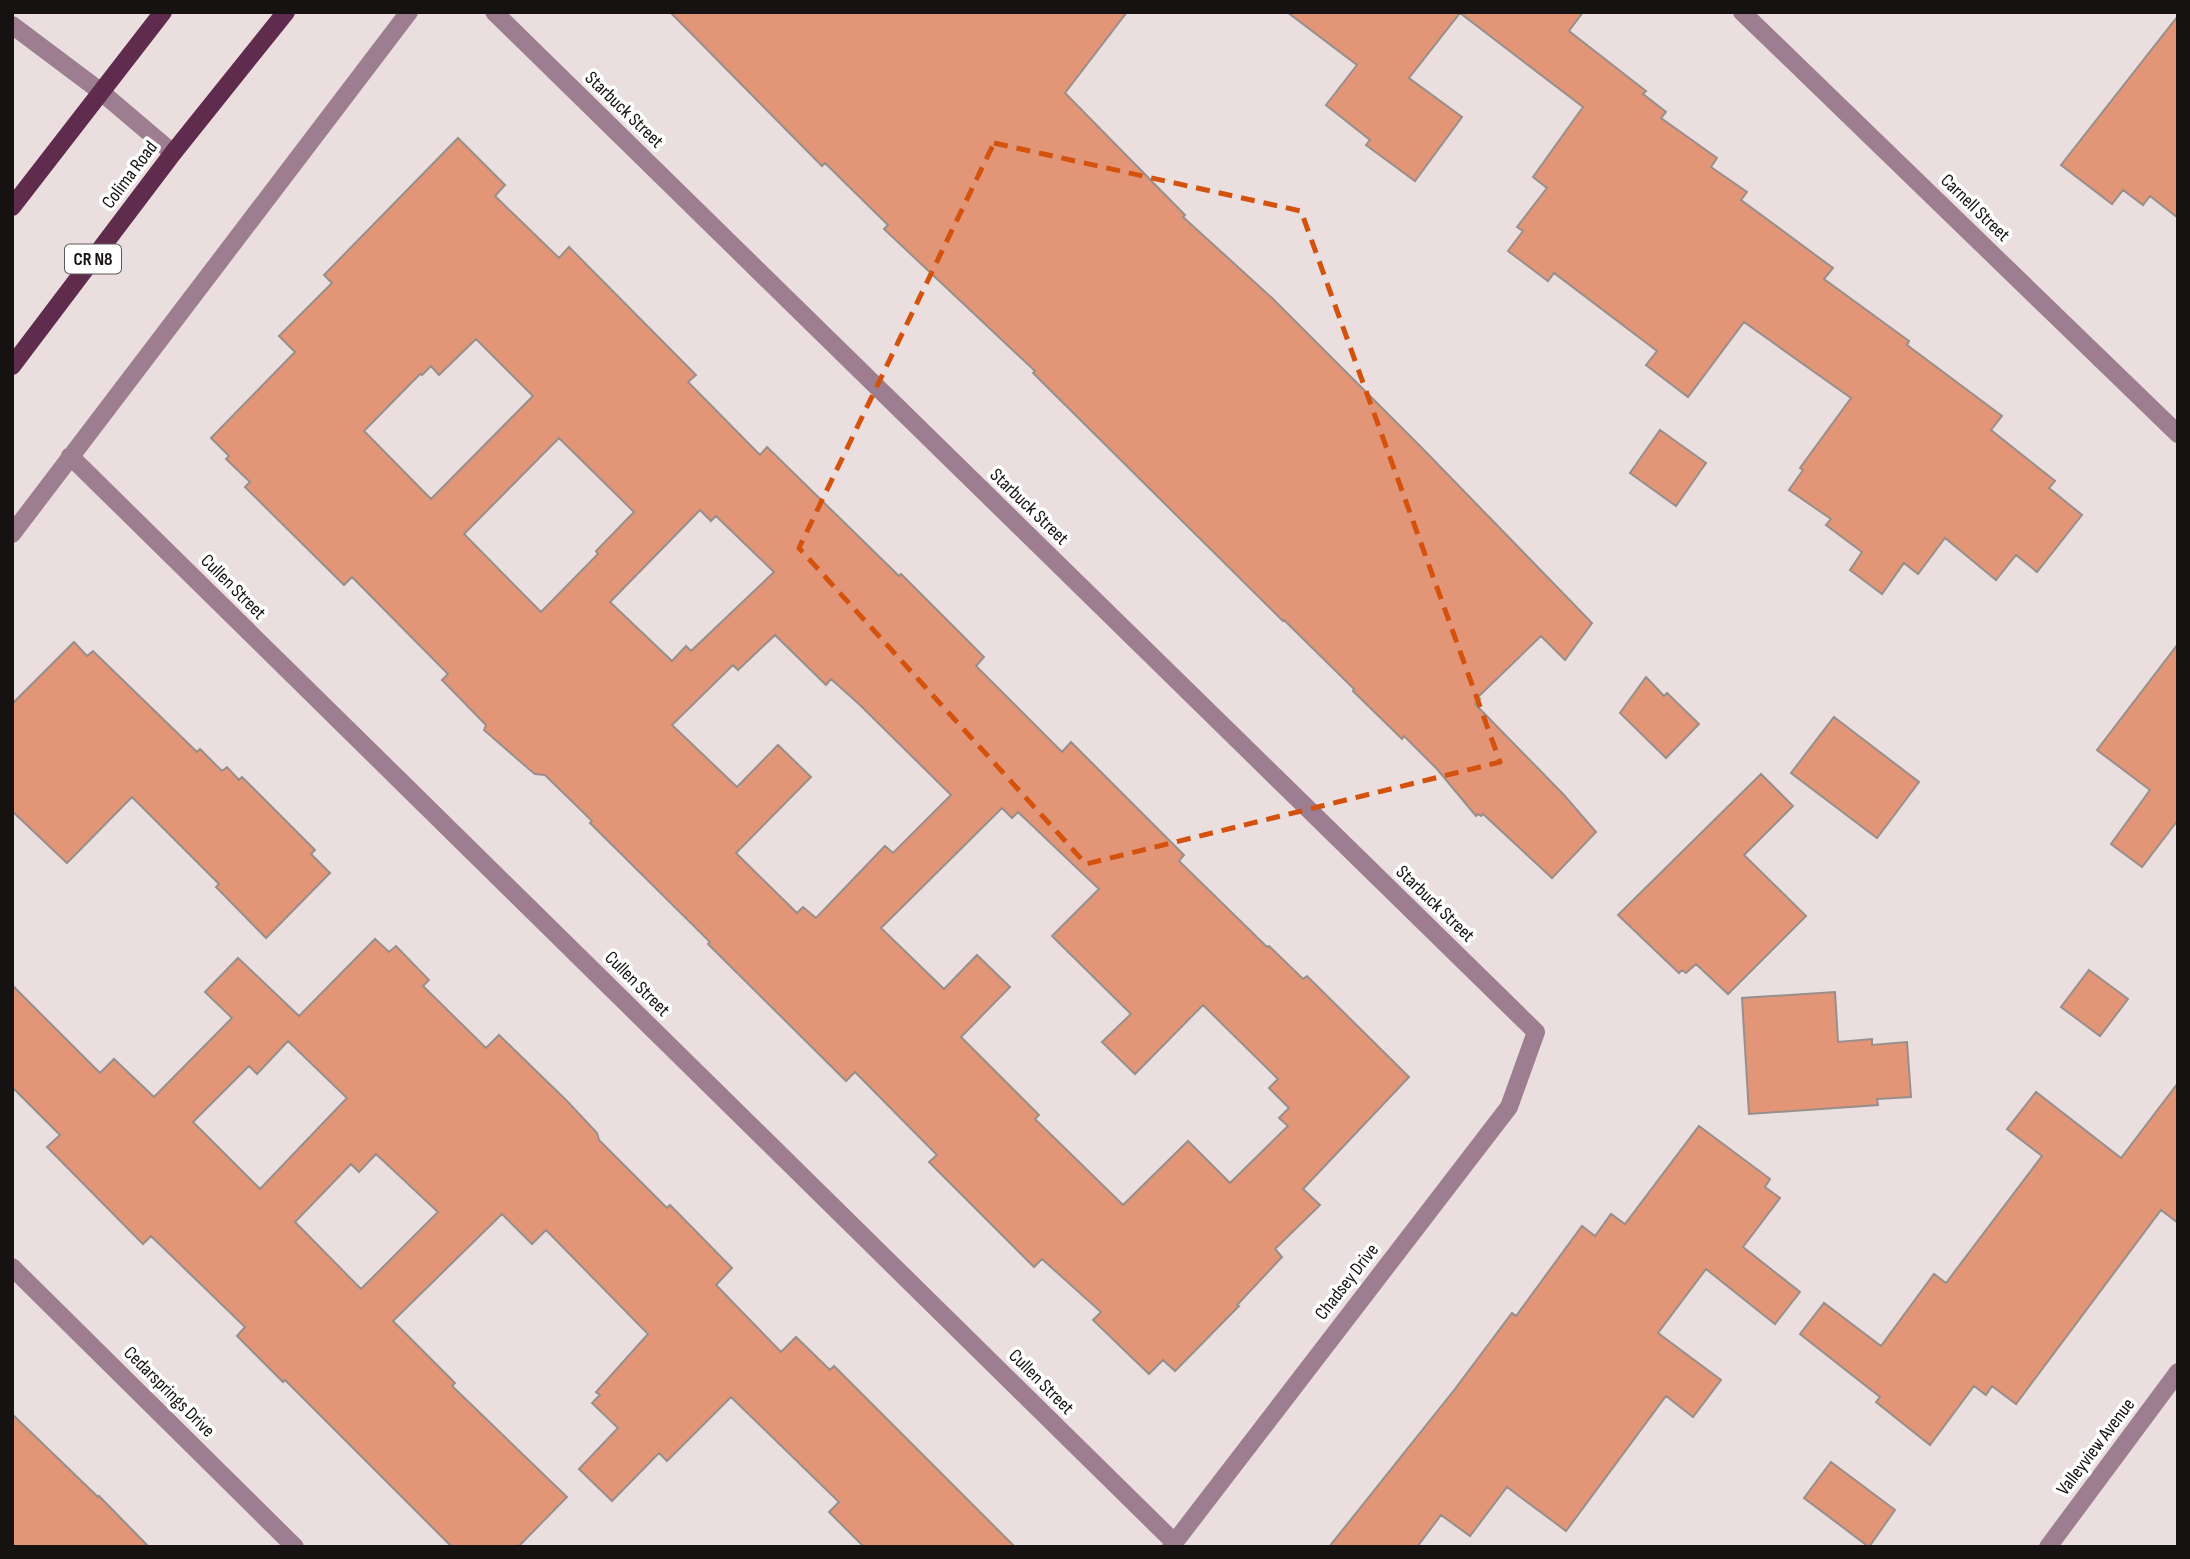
<svg xmlns="http://www.w3.org/2000/svg" width="2190" height="1559" viewBox="0 0 2190 1559" font-family="'Sofia Sans Condensed',sans-serif">
  <style>
    .building { fill: #e39677; stroke: #988e8a; stroke-width: 2; fill-rule: evenodd }
    .lines { fill: none; stroke-linecap: round; stroke-linejoin: round }
    .minor { stroke: #9d7e90; stroke-width: 18 }
    .tertiary { stroke: #9d7e90; stroke-width: 18 }
    .primary { stroke: #602c4d; stroke-width: 18 }
    .marked { fill: none; stroke: #d3520d; stroke-width: 5; stroke-dasharray: 14 9; stroke-linejoin: round }
    .labels { text-anchor: middle; dominant-baseline: central; stroke-width: 7; stroke-linejoin: round; paint-order: stroke }
    .shield { fill: #fff; stroke: #5c5959; stroke-width: 2 }
    .shield-label { font-size: 18px; font-weight: bold; fill: #161212 }
    .street-label { font-size: 19px; fill: #161212; stroke: #fff }
  </style>
  <rect width="100%" height="100%" fill="#eadedf"/>
  <path class="building" d="M670,12H1127L1065,93L1185,215L1183,217L1272,298L1422,448L1592,623L1565,660L1541,636L1478,697L1480,699L1475,704L1564,795L1596,832L1552,878L1483,814L1481,816L1478,814L1476,816L1437,769L1404,736L1402,739L1353,691L1354,689L1284,620L1283,621L1033,373L1035,371L884,229L888,225L825,163L822,166Z
    M1287,12H1583L1569,31L1646,91L1643,94L1666,112L1661,118L1717,158L1711,167L1747,192L1741,200L1833,268L1824,279L1909,341L1907,345L2002,416L1991,430L2055,481L2049,488L2082,515L2037,572L2016,555L1996,580L1945,538L1918,574L1904,563L1882,594L1850,570L1862,552L1826,525L1831,519L1789,490L1803,470L1800,468L1851,398L1744,322L1688,397L1646,365L1657,351L1554,273L1548,281L1508,251L1523,231L1517,227L1547,188L1533,177L1583,107L1460,13L1409,78L1462,117L1415,181L1366,145L1370,140L1326,105L1357,65Z
    M2178,16V218L2150,196L2143,205L2123,190L2112,204L2061,165Z
    M458,138L505,185L495,196L559,258L569,247L696,375L688,382L760,455L767,447L899,576L901,574L984,657L976,666L1062,752L1071,742L1184,855L1179,861L1267,947L1269,946L1303,979L1307,976L1409,1077L1303,1189L1320,1205L1275,1249L1282,1257L1237,1305L1239,1306L1175,1371L1163,1360L1149,1374L1093,1320L1101,1312L1042,1259L1034,1267L929,1162L937,1155L855,1072L846,1081L708,944L710,942L590,823L592,821L545,775L535,774L530,770L484,730L486,725L442,680L448,674L352,577L344,585L245,487L250,482L226,459L229,456L211,438L295,352L279,336L332,283L324,275ZM476,339L533,396L431,499L364,431L420,374L422,375L431,366L439,375ZM559,438L634,512L596,551L598,554L541,612L464,534ZM700,510L711,521L716,516L774,572L691,651L686,646L672,661L610,602ZM775,635L826,685L831,679L860,705L951,795L893,853L885,846L816,918L803,907L797,913L736,853L811,777L778,745L737,787L672,725L733,665L738,670ZM1002,808L1012,818L1018,812L1099,889L1052,936L1131,1014L1102,1042L1135,1074L1203,1005L1278,1079L1269,1088L1289,1108L1279,1118L1288,1126L1230,1183L1188,1141L1123,1205L1035,1119L1039,1115L961,1037L1010,987L977,955L944,989L881,928Z
    M1660,430L1706,463L1676,506L1630,473Z
    M74,642L87,656L93,651L197,752L200,749L222,771L227,767L239,780L242,777L315,850L311,854L330,873L266,938L216,887L219,884L132,797L67,863L12,811V704Z
    M2178,644V820L2142,867L2111,844L2150,790L2097,750Z
    M1646,677L1664,696L1667,693L1699,724L1666,758L1620,713Z
    M1834,717L1919,782L1877,838L1791,773Z
    M1761,774L1793,806L1744,855L1806,916L1728,994L1696,964L1686,973L1682,970L1679,973L1618,915Z
    M375,939L389,952L396,946L429,980L423,986L486,1048L499,1035L567,1101L597,1133L599,1140L667,1208L670,1205L732,1268L716,1285L781,1352L796,1337L830,1370L834,1366L1015,1547H864L829,1512L839,1502L731,1397L667,1461L659,1453L612,1501L579,1469L618,1428L592,1403L600,1395L596,1392L648,1334L546,1230L532,1244L502,1214L393,1321L455,1383L452,1386L567,1497L518,1547H452L285,1380L283,1382L237,1336L245,1327L151,1236L143,1244L47,1147L60,1135L12,1087V985L100,1073L114,1059L154,1097L232,1018L205,992L238,958L299,1016ZM288,1041L347,1098L260,1189L193,1122L249,1066L257,1074ZM376,1154L438,1212L361,1289L295,1222L351,1164L359,1172Z
    M2089,970L2128,999L2100,1036L2061,1007Z
    M1835,992L1838,1042L1872,1039V1045L1907,1042L1911,1097L1877,1099L1878,1105L1749,1114L1742,998Z
    M2178,1083V1223L2161,1210L2016,1404L1992,1386L1986,1395L1974,1386L1930,1445L1876,1402L1880,1397L1800,1334L1824,1303L1881,1346L1934,1274L1946,1283L2042,1156L2007,1129L2036,1092L2121,1158Z
    M1699,1126L1770,1179L1765,1187L1780,1198L1743,1247L1800,1292L1775,1324L1706,1269L1658,1333L1721,1380L1693,1417L1666,1396L1566,1531L1507,1487L1470,1536L1441,1515L1417,1547H1329L1455,1389L1512,1313L1516,1316L1582,1226L1595,1236L1611,1214L1625,1224Z
    M12,1414L98,1497L99,1496L149,1547H12Z
    M1831,1462L1895,1510L1869,1547L1804,1498Z"/>
  <g class="lines">
    <path class="minor" d="M494,12L1536,1032L1509,1107L1171,1547
      M1742,12L2178,434
      M100,91L173,153
      M70,456L1174,1542
      M12,534L409,12
      M12,1267L295,1547
      M2048,1547L2178,1372"/>
    <path class="tertiary" d="M12,25L100,91"/>
    <path class="primary" d="M12,207L163,12
      M12,366L173,153L286,12"/>
  </g>
  <path class="marked" d="M994,143L1301,211L1500,762L1086,864L799,548Z"/>
  <g class="labels">
    <rect class="shield" x="65" y="244.5" width="56" height="29" rx="5"/>
    <g class="shield-label">
      <text x="93" y="259">CR N8</text>
    </g>
    <g class="street-label">
      <text transform="translate(624 110) rotate(44)">Starbuck Street</text>
      <text transform="translate(130 175) rotate(-53)">Colima Road</text>
      <text transform="translate(1975 208) rotate(44)">Carnell Street</text>
      <text transform="translate(1029 507) rotate(44)">Starbuck Street</text>
      <text transform="translate(233 587) rotate(45)">Cullen Street</text>
      <text transform="translate(1435 904) rotate(44)">Starbuck Street</text>
      <text transform="translate(637 984) rotate(45)">Cullen Street</text>
      <text transform="translate(1347 1282) rotate(-52)">Chadsey Drive</text>
      <text transform="translate(1041 1382) rotate(45)">Cullen Street</text>
      <text transform="translate(169 1392) rotate(45)">Cedarsprings Drive</text>
      <text transform="translate(2096 1447) rotate(-53)">Valleyview Avenue</text>
    </g>
  </g>
  <rect width="2190" height="1559" fill="none" stroke="#161212" stroke-width="28"/>
</svg>
